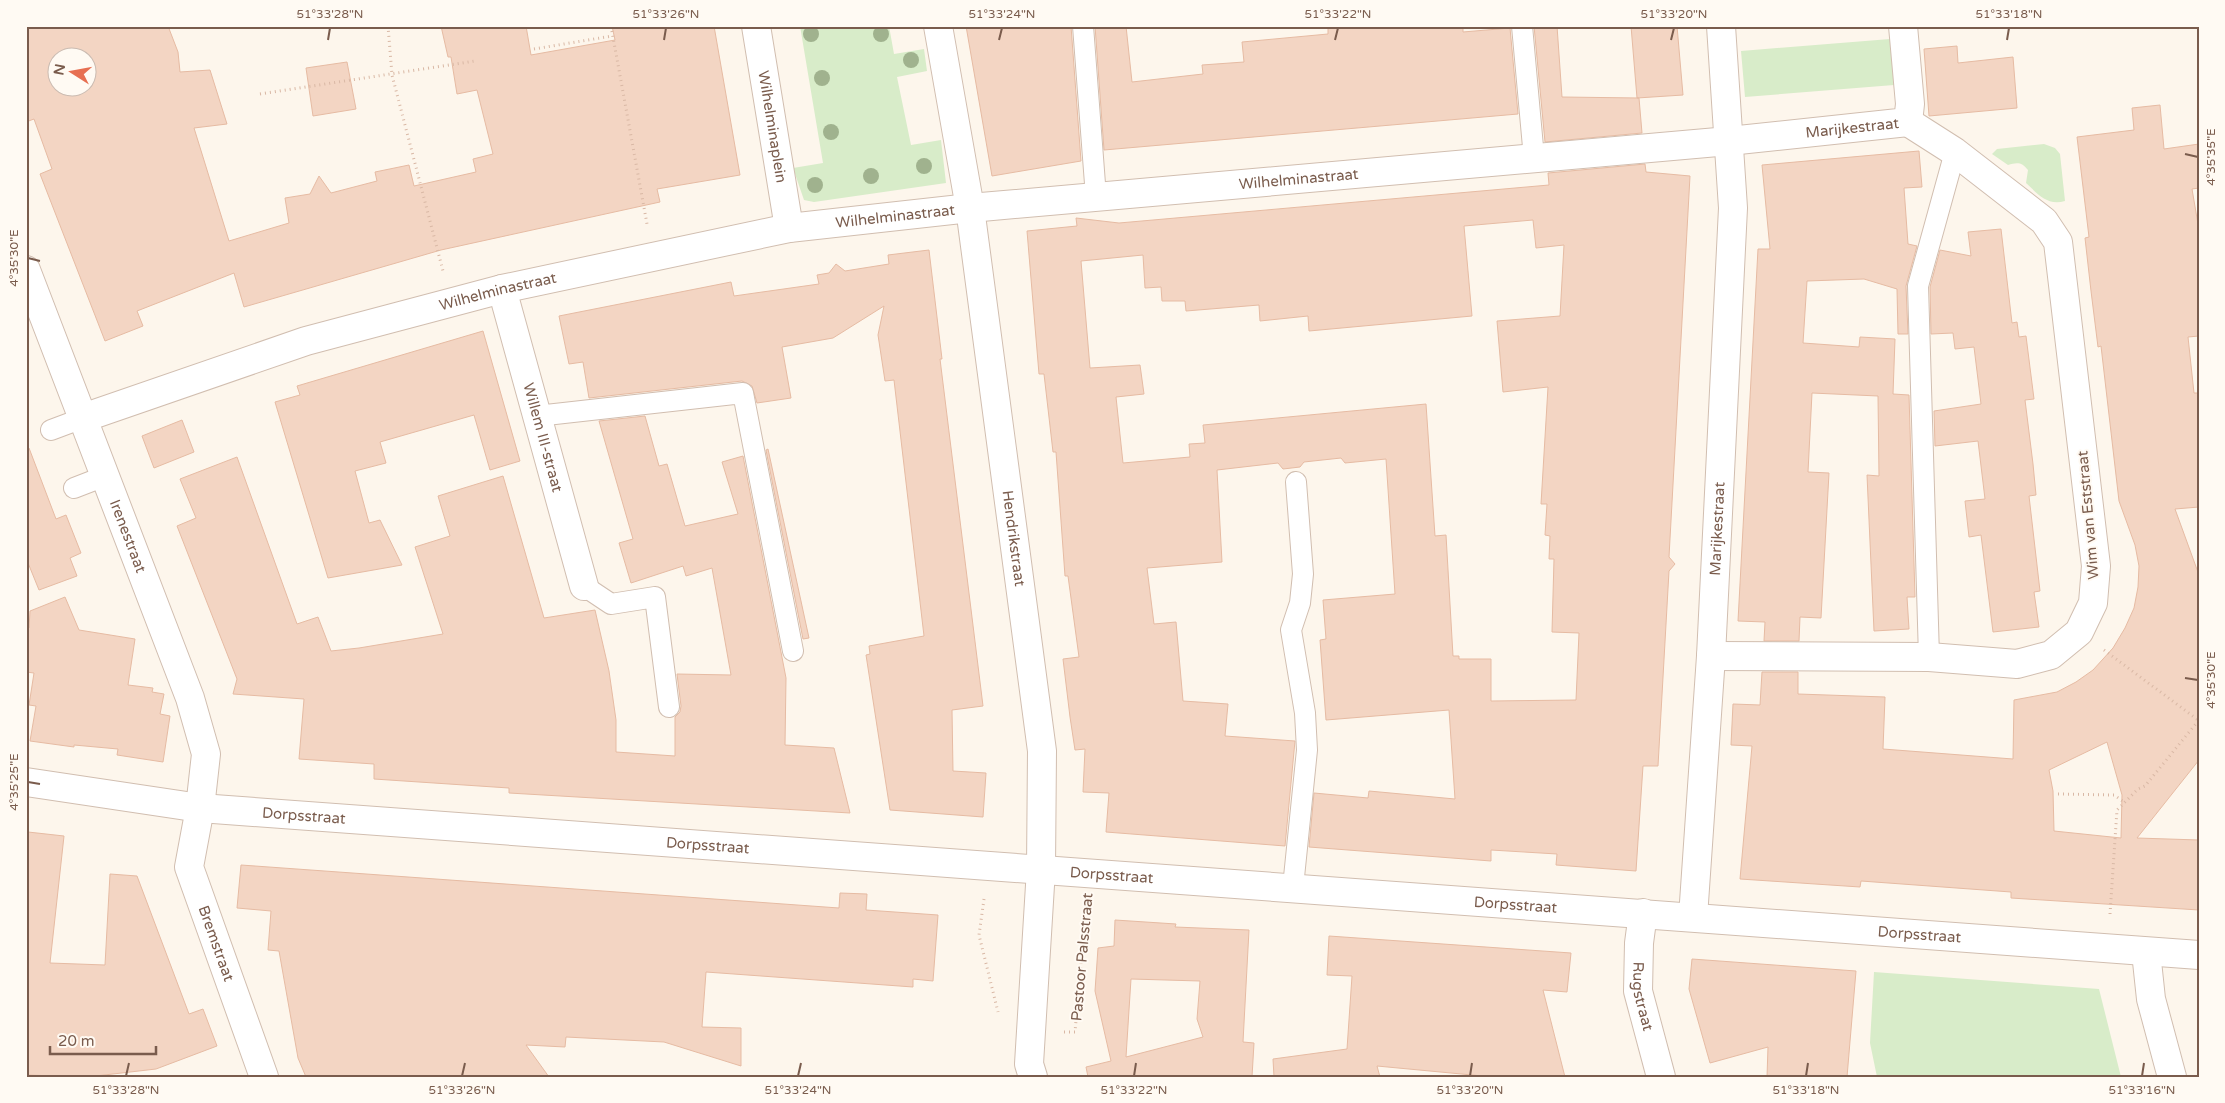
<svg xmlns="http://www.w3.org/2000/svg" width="2225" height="1103" viewBox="0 0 2225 1103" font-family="'Varela Round',sans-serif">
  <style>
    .green { fill: #d8ecc9 }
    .building { fill: #f3d5c3; stroke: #e6bba3; fill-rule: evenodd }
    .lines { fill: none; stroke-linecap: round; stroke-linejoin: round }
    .lane-casing { stroke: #d1beb0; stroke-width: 22 }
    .street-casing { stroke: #d1beb0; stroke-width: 30 }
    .path { stroke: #d9b8a5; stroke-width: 3; stroke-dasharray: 1 4; stroke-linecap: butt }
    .lane { stroke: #fff; stroke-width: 20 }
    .street { stroke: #fff; stroke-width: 28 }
    .tree { fill: #a0b28e }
    .ticks { fill: none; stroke: #7a5c4d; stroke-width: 2 }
    .labels { text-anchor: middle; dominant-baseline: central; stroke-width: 4; stroke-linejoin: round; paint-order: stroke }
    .street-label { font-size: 15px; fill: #7a5c4d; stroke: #fffaf3 }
    .neatline { fill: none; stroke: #7a5c4d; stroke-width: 2 }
    .ticks-label { font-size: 12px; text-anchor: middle; fill: #7a5c4d }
  </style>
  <rect width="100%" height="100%" fill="#fdf6ec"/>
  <path class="green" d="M800,26H889L894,54L924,49L927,71L897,77L911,145L941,140L946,183L814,202L804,200L793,168L823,163Z
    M1890,39L1894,85L1745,97L1741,51Z
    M2044,144L2055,148L2060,154L2065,201C2047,206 2038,194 2026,183L2028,170C2022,162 2017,162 2008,165L1992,154L1997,149Z
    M1874,972L2099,989L2121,1077H1877L1870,1043Z"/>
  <path class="building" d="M26,26H168L178,52L180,72L210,70L227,124L194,128L229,241L289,223L285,198L310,194L319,176L331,193L377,181L375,172L409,165L414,186L476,172L473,159L493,154L477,90L457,94L451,57H448L441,26H526L531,55L615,40L612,26H714L740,175L657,189L660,202L441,250L244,307L234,273L137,311L143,326L105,341L40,174L52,169L34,119L26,122ZM58,58H88V88H58Z
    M966,26H1071L1081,161L992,176Z
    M1095,26H1126L1132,82L1203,74L1202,65L1244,62L1242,42L1328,34V26H1463V32L1510,28L1518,114L1104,150Z
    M1534,26H1557L1562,97L1639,98L1642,133L1545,142Z
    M1631,26H1677L1683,95L1637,98Z
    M1957,46L1958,63L2013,57L2017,108L1929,116L1924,49Z
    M347,62L356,109L313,116L306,68Z
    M2160,105L2164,149L2199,144V188L2192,189L2199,230V336L2188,337L2194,393H2199V507L2175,509L2199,575V760L2137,838L2199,840V910L2011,898V892L1861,881L1860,887L1740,879L1752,746L1731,745L1733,704L1760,705L1762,672H1798V694L1885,697L1883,749L2013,759L2014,700L2057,692L2076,682L2093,670L2113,648L2125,628L2134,608L2138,587L2139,566L2135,545L2119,501L2101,346L2098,347L2091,291L2085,238L2089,237L2077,137L2134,130L2132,108ZM2107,742L2122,795L2121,838L2054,831L2053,791L2049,770Z
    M1919,151L1922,187L1904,188L1908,244L1917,246L1906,286L1908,334H1898L1897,289L1864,279L1807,281L1803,343L1859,347L1860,337L1895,339L1893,394L1909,395L1915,597H1907L1909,629L1874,631L1867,475L1879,476L1878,396L1812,393L1808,472L1829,473L1821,618L1800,617L1799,641H1764L1765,622L1738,621L1758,249H1770L1762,165Z
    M1645,164L1646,172L1690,176L1669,557L1675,564L1669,571L1658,766H1643L1636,871L1556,865L1557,854L1491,850V861L1309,847L1314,793L1368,798L1369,791L1455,799L1449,710L1326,720L1320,640L1326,639L1323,600L1395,594L1386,459L1345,463L1341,458L1304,462L1300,467L1283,469L1278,463L1217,470L1222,562L1147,568L1154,624L1176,622L1183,701L1228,704L1225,736L1295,741L1285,846L1106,832L1109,793L1083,792L1085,749L1075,750L1070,717L1063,659L1079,657L1068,576H1065L1056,452H1053L1044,374H1039L1027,231L1077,226L1076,218L1119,223L1549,185L1548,173ZM1533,220L1536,248L1564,245L1560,316L1497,321L1503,392L1548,387L1541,504H1547L1545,535L1550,536L1549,559H1554L1552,632L1579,633L1576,700L1491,701V659H1459V656H1453L1446,535L1435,536L1426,404L1203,425L1205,443L1189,444L1190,457L1123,463L1116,397L1144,394L1140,365L1090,368L1081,261L1143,255L1145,288L1161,287L1162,301H1185L1186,311L1259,305L1260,321L1308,316L1309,331L1472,316L1464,226Z
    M2001,229L2012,323L2017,322L2019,337L2026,336L2034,399L2025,400L2033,464L2036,495L2029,496L2040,591L2034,592L2039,627L1993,632L1981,535L1969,537L1965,501L1985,499L1978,441L1935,446L1934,411L1981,404L1974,347L1955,349L1953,333L1931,334L1930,287L1940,250L1971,256L1968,232Z
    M929,250L942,359H940L983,706L952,710L953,771L986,773L983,817L890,810L866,655L870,654L869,646L924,636L894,380L885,381L878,335L884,306L833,338L782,347L791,398L757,403L752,386L742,381L589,398L583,362L569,364L559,316L731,282L734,296L819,284L817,275L829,273L836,264L845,271L889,264L888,255Z
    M483,331L520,461L490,470L474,415L380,442L386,463L355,471L369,523L380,520L402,565L328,578L275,402L300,395L297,386Z
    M645,416L659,466L667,464L685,526L738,514L722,462L743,456L786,678L785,745L834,748L850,813L509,793V788L374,779V764L299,759L304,699L233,694L237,679L177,526L196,518L180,479L237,457L297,624L318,617L331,651L359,648L443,634L415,547L450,536L438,496L503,476L544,618L595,610L609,671L616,720V752L675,756V717L680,712L681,706L677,674L731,675L712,568L686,576L683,566L631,583L619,543L633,539L599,421Z
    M182,420L194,452L154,468L142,436Z
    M29,448L56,519L66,515L81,553L70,558L77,576L39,590L26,558V449Z
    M768,449L809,638L803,639L766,450Z
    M65,597L79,630L135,639L128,685L153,688L152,692L164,694L160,714L170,716L163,762L117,755L118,749L74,745V747L30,741L36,706L29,705L34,673L26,672V627L29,628L30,611Z
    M28,832L64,836L50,963L105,965L110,874L137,876L189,1014L203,1009L217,1046L156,1069L87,1077L26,1075V851Z
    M241,865L839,908L840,893L867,894L866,910L938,915L933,981L913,979V987L706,972L702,1027L741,1028V1066L664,1042L566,1037L565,1047L526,1045L549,1077H306L298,1058L279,951L268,950L271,911L237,908Z
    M1115,920L1176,924L1175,927L1249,930L1243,1042L1254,1043L1252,1077H1088L1086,1067L1111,1061L1095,991L1098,948L1114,946ZM1131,979L1200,981L1197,1019L1203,1037L1126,1057Z
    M1329,936L1571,953L1567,992L1543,990L1565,1077H1493L1377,1066L1380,1077H1274L1273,1059L1347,1049L1352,976L1327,975Z
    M1692,959L1856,971L1847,1077H1767L1768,1047L1710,1063L1689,989Z"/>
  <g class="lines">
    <defs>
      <path id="lane" d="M1083,26L1096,197
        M1522,26L1534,158
        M537,416L743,393L793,651
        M51,430L83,418
        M74,488L105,476
        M584,586L611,604L655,597L669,707
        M1929,657L1918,286L1955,152
        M1293,887L1307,750L1305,713L1291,630L1300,603L1303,574L1296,482"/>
      <g id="street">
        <path id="s1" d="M756,26L789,228"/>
        <path id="s2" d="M938,26L970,208L1042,751L1041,869L1029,1064L1033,1077"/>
        <path id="s3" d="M26,270L190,698L206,754L200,808L189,867L264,1077"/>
        <path id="s4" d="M502,289L584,586"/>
        <path id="s5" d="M83,418L306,341L502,289L789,228L970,208L1729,141L1908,122L1910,104L1903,26"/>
        <path d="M1711,656L1929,657L2017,664L2051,655L2079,632L2093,603L2096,566L2058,242L2044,221L1955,152L1908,122"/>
        <path id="s6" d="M26,782L200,808L2199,955"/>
        <path id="s7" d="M1643,913L1639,943L1638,991L1661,1077"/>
        <path id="s8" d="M1693,917L1711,656L1733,208L1721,26"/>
        <path d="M2146,952L2151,999L2172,1077"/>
      </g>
    </defs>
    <use href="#lane" class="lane-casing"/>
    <use href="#street" class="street-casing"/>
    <path class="path" d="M388,26L392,75L443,271
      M611,26L647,224
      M534,49L612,36
      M260,94L475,61
      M2104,650L2198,720
      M2058,794L2114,795L2124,802
      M984,899L979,935L998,1012
      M2110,914L2117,810L2138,789L2145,786L2199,720
      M1064,1032H1075L1086,905"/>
    <use href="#lane" class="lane"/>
    <use href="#street" class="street"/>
  </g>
  <g class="tree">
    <circle cx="811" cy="34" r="8"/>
    <circle cx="881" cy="34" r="8"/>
    <circle cx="911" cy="60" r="8"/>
    <circle cx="822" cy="78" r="8"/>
    <circle cx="831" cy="132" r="8"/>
    <circle cx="924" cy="166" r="8"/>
    <circle cx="871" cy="176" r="8"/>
    <circle cx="815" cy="185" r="8"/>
  </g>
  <path class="ticks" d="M328,40L330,28M664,40L666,28M999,40L1002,28M1335,40L1338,28M1671,40L1674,28M2007,40L2009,28M2185,154L2198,157M28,258L40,261M2185,678L2198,680M28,782L40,784M126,1076L129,1063M462,1076L465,1063M798,1076L801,1063M1134,1076L1136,1063M1470,1076L1472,1063M1806,1076L1808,1063M2142,1076L2144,1063"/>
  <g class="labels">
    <g class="street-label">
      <text stroke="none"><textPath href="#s1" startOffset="102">Wilhelminaplein</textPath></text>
      <text stroke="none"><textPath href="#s5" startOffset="1800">Marijkestraat</textPath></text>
      <text stroke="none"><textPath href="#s5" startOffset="1244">Wilhelminastraat</textPath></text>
      <text stroke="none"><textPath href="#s5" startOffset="839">Wilhelminastraat</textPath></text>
      <text stroke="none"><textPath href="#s5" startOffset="434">Wilhelminastraat</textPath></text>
      <text stroke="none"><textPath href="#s4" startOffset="154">Willem III-straat</textPath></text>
      <text transform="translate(2088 515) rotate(-95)">Wim van Eststraat</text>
      <text stroke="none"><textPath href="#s8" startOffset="389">Marijkestraat</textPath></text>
      <text stroke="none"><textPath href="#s3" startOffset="285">Irenestraat</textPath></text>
      <text stroke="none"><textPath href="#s2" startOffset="518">Hendrikstraat</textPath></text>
      <text stroke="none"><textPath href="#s6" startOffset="280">Dorpsstraat</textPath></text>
      <text stroke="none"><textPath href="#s6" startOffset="685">Dorpsstraat</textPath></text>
      <text stroke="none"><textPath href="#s6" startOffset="1090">Dorpsstraat</textPath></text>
      <text stroke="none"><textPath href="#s6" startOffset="1495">Dorpsstraat</textPath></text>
      <text stroke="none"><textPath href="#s6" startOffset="1900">Dorpsstraat</textPath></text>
      <text stroke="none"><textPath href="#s3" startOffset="712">Bremstraat</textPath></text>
      <text transform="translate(1082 957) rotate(-85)">Pastoor Palsstraat</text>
      <text stroke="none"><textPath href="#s7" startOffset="84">Rugstraat</textPath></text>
    </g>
  </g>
  <rect width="2225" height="1103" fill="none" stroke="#fffaf3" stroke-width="55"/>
  <g transform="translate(72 72) rotate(281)"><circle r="24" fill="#fffaf3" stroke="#cabbb1"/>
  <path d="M0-4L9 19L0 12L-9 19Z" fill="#e76f51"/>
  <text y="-8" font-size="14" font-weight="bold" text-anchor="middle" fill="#7a5c4d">N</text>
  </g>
  <path d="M50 1046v8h106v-8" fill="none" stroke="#7a5c4d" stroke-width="2.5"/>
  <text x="58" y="1046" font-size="15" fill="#7a5c4d" stroke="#fffaf3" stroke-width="4" paint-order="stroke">20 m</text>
  <rect x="28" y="28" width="2170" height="1048" class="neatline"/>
  <g class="ticks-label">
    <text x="330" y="18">51°33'28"N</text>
    <text x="666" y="18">51°33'26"N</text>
    <text x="1002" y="18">51°33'24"N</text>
    <text x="1338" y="18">51°33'22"N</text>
    <text x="1674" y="18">51°33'20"N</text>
    <text x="2009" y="18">51°33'18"N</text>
    <text transform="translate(2211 157) rotate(-90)" y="4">4°35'35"E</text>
    <text transform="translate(14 258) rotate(-90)" y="4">4°35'30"E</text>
    <text transform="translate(2211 680) rotate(-90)" y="4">4°35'30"E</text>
    <text transform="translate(14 782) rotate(-90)" y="4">4°35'25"E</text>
    <text x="126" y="1094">51°33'28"N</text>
    <text x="462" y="1094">51°33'26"N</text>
    <text x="798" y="1094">51°33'24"N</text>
    <text x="1134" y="1094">51°33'22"N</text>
    <text x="1470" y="1094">51°33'20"N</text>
    <text x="1806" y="1094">51°33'18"N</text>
    <text x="2142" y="1094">51°33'16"N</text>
  </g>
</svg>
